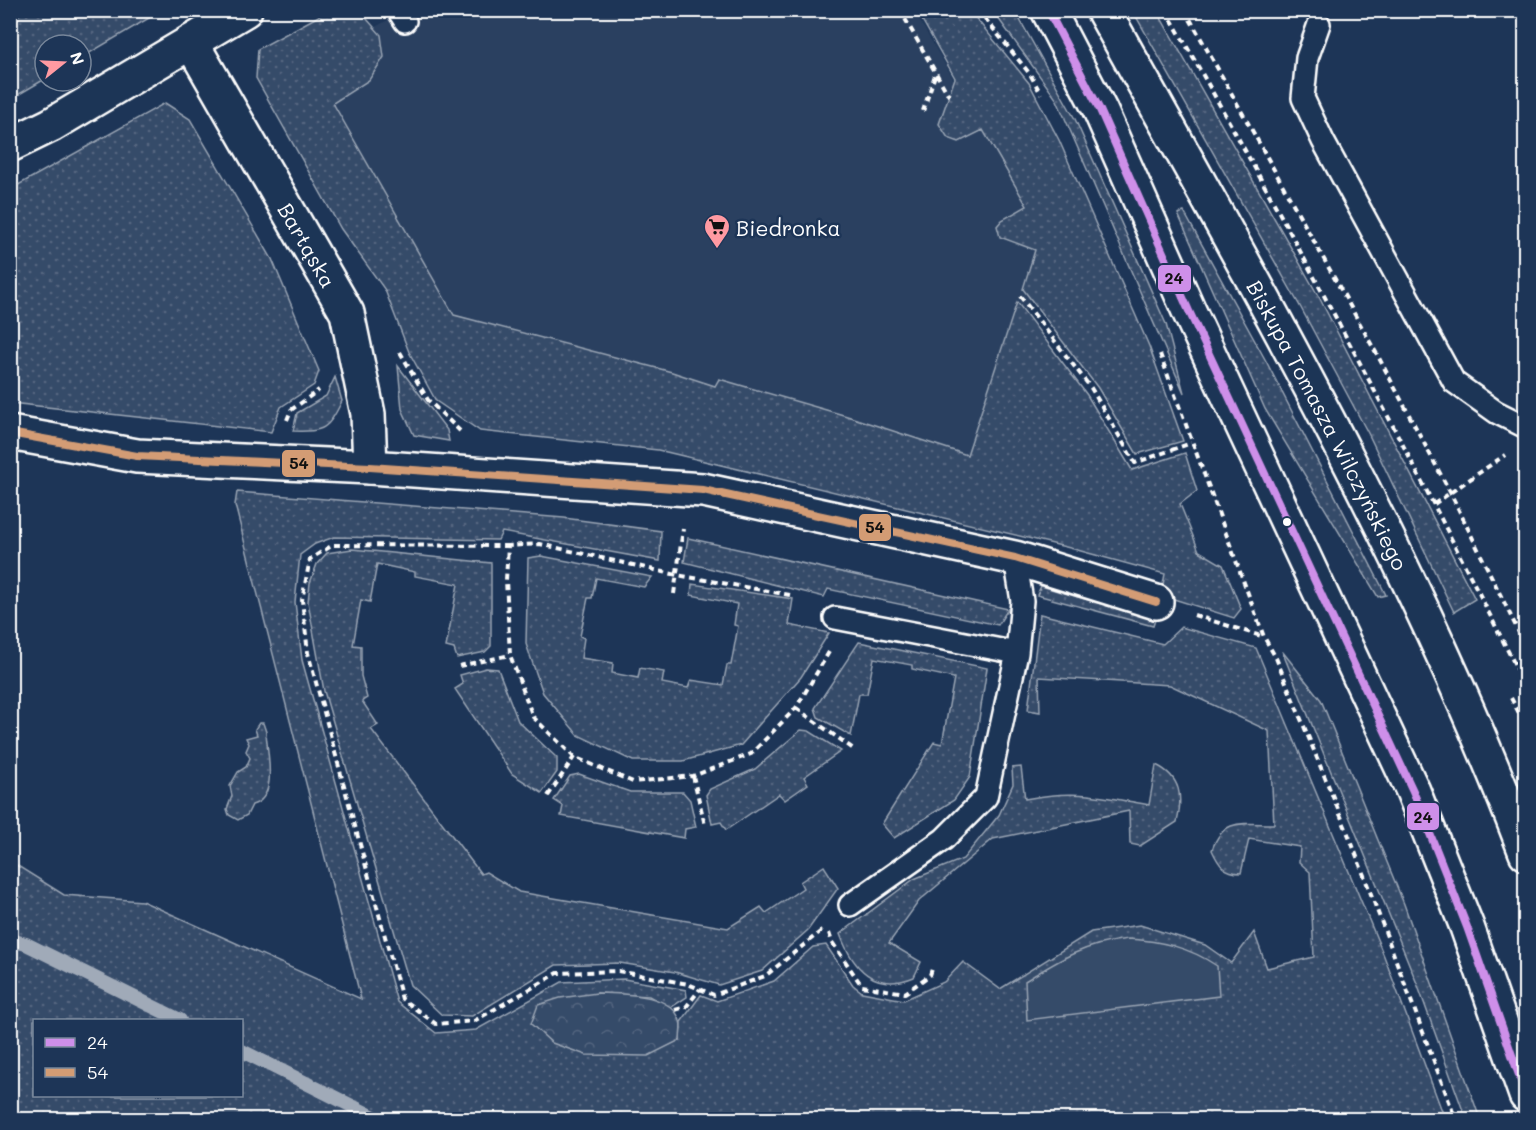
<svg xmlns="http://www.w3.org/2000/svg" width="1536" height="1130" viewBox="0 0 1536 1130" font-family="Mali,sans-serif">
  <style>
    .built { fill: #2a4161 }
    .grass { fill: url(#grass-dots); stroke: #9aa5b4; stroke-width: 1.5; fill-rule: evenodd }
    .park { fill: url(#park-crowns); stroke: #9aa5b4; stroke-width: 1.5 }
    .pitch { fill: #364b69; stroke: #9aa5b4; stroke-width: 1.5 }
    .lines { fill: none; stroke-linecap: round; stroke-linejoin: round }
    .stream { stroke: #a0aab8; stroke-width: 14 }
    .service-casing { stroke: #fff; stroke-width: 26 }
    .minor-casing { stroke: #fff; stroke-width: 38 }
    .tertiary-casing { stroke: #fff; stroke-width: 38 }
    .path { stroke: #fff; stroke-width: 4; stroke-dasharray: 6 4.5; stroke-linecap: butt }
    .service { stroke: #1d3557; stroke-width: 21 }
    .minor { stroke: #1d3557; stroke-width: 33 }
    .tertiary { stroke: #1d3557; stroke-width: 33 }
    .bus-1-casing { stroke: #1d3557; stroke-width: 12 }
    .bus-2-casing { stroke: #1d3557; stroke-width: 12 }
    .bus-1 { stroke: #ce8fe9; stroke-width: 8 }
    .bus-2 { stroke: #d39c74; stroke-width: 8 }
    .bus-dot { fill: #fff; stroke: #1d3557; stroke-width: 2 }
    .labels { text-anchor: middle; dominant-baseline: central; stroke-width: 5; stroke-linejoin: round; paint-order: stroke }
    .poi-label { font-size: 21px; fill: #fff; stroke: #1d3557; text-anchor: start }
    .street-label { font-size: 21px; fill: #fff; stroke: #1d3557 }
    .line-badge { stroke: #1d3557; stroke-width: 2 }
    .pale-badge-label { font-size: 16px; text-anchor: middle; font-weight: bold; fill: #111 }
  </style>
  <defs>
    <pattern id="grass-dots" width="8" height="8" patternUnits="userSpaceOnUse" patternTransform="scale(1.5)"><rect width="8" height="8" fill="#364b69"/><path d="M2 2h.1M6 6h.1" fill="none" stroke="#546680" stroke-width="1.8" stroke-linecap="round"/></pattern>
    <pattern id="park-crowns" width="20" height="18" patternUnits="userSpaceOnUse" patternTransform="scale(1.5)"><rect width="20" height="18" fill="#364b69"/><path d="M2 6a3 3 0 1 1 6 0M12 15a3 3 0 1 1 6 0" fill="none" stroke="#546680"/></pattern>
  </defs>
  <rect width="100%" height="100%" fill="#1d3557"/>
  <filter id="ink" filterUnits="userSpaceOnUse"><feTurbulence type="fractalNoise" baseFrequency=".0167" numOctaves="2"/><feDisplacementMap in="SourceGraphic" scale="12" xChannelSelector="R" yChannelSelector="G"/><feConvolveMatrix kernelMatrix="1 2 1 2 8 2 1 2 1" color-interpolation-filters="sRGB"/></filter>
  <g filter="url(#ink)">
    <path class="built" d="M404,11H914L1049,243L973,471L450,325L306,66Z"/>
    <path class="grass" d="M25,11V10L161,11L81,58V45H45V79L11,99V19Z
      M328,11H360L381,35L384,57L369,80L333,103L454,315L672,372L715,386L719,379L847,416L967,455L1017,302L1087,395L1132,470L1185,453L1197,491L1180,504L1199,551L1223,565L1241,609L1234,618L1161,595L1165,574L1070,548L658,450L480,431L436,401L409,352L385,290L341,229L256,78L258,49Z
      M917,11H970L1029,83L1059,140L1149,346L1183,441L1137,454L1098,388L1023,289L1035,250L1000,237L997,226L1002,220L1027,206L983,130L959,142L948,138L939,124L955,78Z
      M993,11H1015L1075,119L1166,324L1184,393L1057,100Z
      M1133,11H1157L1320,299L1475,599L1454,612L1369,435L1301,308Z
      M165,103L190,119L272,259L319,371L314,385L281,407L271,432L11,403V189Z
      M1184,212L1266,361L1386,595L1378,597L1265,409L1178,214Z
      M398,366L447,430L449,441L414,435L402,409Z
      M335,377L342,401C328,429 325,432 293,431L297,413L326,396Z
      M237,492L564,518L661,531L660,561L502,532L498,540L334,537L315,544L300,555L295,602L302,660L397,1002L436,1033L476,1030L562,982L624,979L686,990L687,997L670,1008L649,996L597,993L680,1040L681,1022L701,995L717,1001L774,981L813,947L826,945L853,985L862,992L904,1000L944,982L963,962L1000,989L1091,932L1140,925L1205,945L1231,963L1254,932L1267,968L1314,957L1310,872L1299,862L1300,847L1249,839L1241,873C1224,873 1219,865 1212,850C1223,817 1244,824 1274,824L1269,731L1170,685L1039,677L1040,712L1028,710L1040,614L1163,644L1181,627L1256,648L1384,956L1445,1119H11L10,861L64,895L142,901L361,999L235,505ZM34,1020H242V1096H34Z
      M688,538L1008,609L998,625L828,589L824,597L684,562Z
      M352,549L491,563V646L485,652L457,658L454,649L446,647L458,584L415,576V572L377,564L370,602L361,600L353,645L361,646V676L367,698L362,701L378,725L371,729L481,874L486,872L519,892L728,928L761,907L766,913L803,888L800,882L824,866L838,888L808,930L762,971L719,985L675,972L620,963L556,965L472,1016L442,1015L410,985L324,691L308,602L310,583L317,564L327,553Z
      M541,556L652,577L644,587L596,578L592,598H588L580,636L584,638L581,658L613,663L612,673L638,678L640,668L664,672L662,683L688,688L691,680L723,685L727,665H731L738,626L734,625L737,604L691,595L692,584L793,599L789,625L829,633L801,677L741,745L683,761H633L578,735L543,693L526,644L528,558Z
      M1041,586L1155,620L1153,626L1037,595Z
      M859,642L987,668L970,777L954,800L894,838L882,824L934,742L942,744L954,678L912,669V665L874,658L867,694H859L851,736L818,717L815,708Z
      M1282,651L1321,700L1404,904L1480,1119H1466L1418,986Z
      M486,668L498,669L518,721L557,758V772L542,793L512,774L455,689L463,684L460,675Z
      M259,723H263L266,732C267,753 279,798 252,805L247,815L238,820L229,815L227,809L232,796L230,786L238,772L246,767L250,758L246,751L249,744L246,738L257,735L255,729Z
      M801,730L809,731L841,751L804,777L808,784L785,800L779,794L726,830L721,822L712,824L706,795L710,789L755,769Z
      M1156,765C1181,777 1183,797 1177,822L1140,846L1130,844L1129,811L993,839L919,901L889,943L921,962L914,977C875,993 853,969 840,934L914,879L963,859L999,815L1013,784L1012,768L1021,767L1025,799C1076,789 1099,796 1149,805Z
      M579,774L630,792H683L690,800L696,827L685,829L684,838L561,816L563,806L554,800L570,776Z"/>
    <path class="park" d="M597,993C620,994 672,992 680,1021C682,1026 680,1034 680,1040L648,1056L586,1055L552,1043L531,1024L538,1005L560,998Z"/>
    <path class="pitch" d="M1128,939C1161,941 1189,947 1217,966L1219,996L1027,1020L1025,981C1062,958 1085,944 1128,939Z"/>
    <g class="lines">
      <path class="stream" d="M10,940L26,944L180,1020
        M242,1051L380,1120"/>
      <defs>
        <path id="service" d="M398,10L405,21
          M1319,24L1307,58L1303,98L1323,141L1454,382L1496,412L1526,427
          M835,618L1017,653
          M850,905L944,839L986,797L1017,653L1022,601L1015,558"/>
        <g id="minor">
          <path id="s1" d="M191,42L347,313L368,414L370,467"/>
          <path d="M10,433L137,456L370,467L703,490L1015,558L1156,602"/>
        </g>
        <g id="tertiary">
          <path d="M1048,10L1100,110L1189,311L1413,791L1467,927L1526,1095"/>
          <path id="s2" d="M1103,10C1256,285 1414,558 1526,853"/>
          <path d="M10,145L51,125L245,10"/>
        </g>
      </defs>
      <use href="#service" class="service-casing"/>
      <use href="#minor" class="minor-casing"/>
      <use href="#tertiary" class="tertiary-casing"/>
      <path class="path" d="M900,10L949,96
        M978,10L1030,74L1041,94
        M1166,10C1293,232 1412,458 1526,687
        M1185,10L1379,358L1451,494L1526,647
        M440,11L445,15L460,11
        M923,111L936,72
        M1525,117H1526
        M1020,296L1091,388L1135,463L1191,443
        M400,352L428,400L460,431
        M1160,354L1264,637L1276,658L1351,841L1456,1120
        M287,420L291,410L319,390
        M1434,504L1505,455
        M508,546L333,545L310,559L302,600L308,653L402,999L436,1024L474,1021L558,973L618,971L688,984L714,995L765,976L825,928
        M674,594L683,529
        M790,595L677,575L540,544L508,546L506,580L510,655L533,717L574,757L633,782L693,776L751,754L796,708L829,652
        M1194,615L1264,637
        M459,666L510,655
        M1511,698L1526,726
        M796,708L855,750
        M693,776L705,825
        M548,796L574,757
        M829,933L832,942L862,986L905,993L930,975L932,969
        M675,1010L686,1007L700,989"/>
      <use href="#service" class="service"/>
      <use href="#minor" class="minor"/>
      <use href="#tertiary" class="tertiary"/>
      <defs>
        <path id="bus-1" d="M1048,10L1100,110L1189,311L1413,791L1467,927L1526,1095"/>
        <path id="bus-2" d="M10,433L137,456L370,467L703,490L1015,558L1156,602"/>
      </defs>
      <use href="#bus-1" class="bus-1-casing"/>
      <use href="#bus-2" class="bus-2-casing"/>
      <use href="#bus-1" class="bus-1"/>
      <use href="#bus-2" class="bus-2"/>
    </g>
  </g>
  <defs>
    <symbol id="supermarket-pin" viewBox="-11 -11 22 30"><path d="M0 17L-7.5 6A9.5 9.5 0 1 1 7.5 6Z" fill="#ff9aa2" stroke="#1d3557"/><path d="M-6-5.5h2.5l.6 2H6L4.5 2H-2.5L-4.4-4H-6ZM-1.5 3.2a1.3 1.3 0 1 0 .1 0ZM3 3.2a1.3 1.3 0 1 0 .1 0Z" fill="#111"/></symbol>
  </defs>
  <g fill-rule="evenodd">
    <use href="#supermarket-pin" x="702" y="212" width="30" height="40"/>
  </g>
  <circle class="bus-dot" cx="1287" cy="522" r="5"/>
  <g class="labels">
    <g class="poi-label">
      <text x="736" y="227">Biedronka</text>
    </g>
    <g class="street-label">
      <text stroke="none"><textPath href="#s1" startOffset="234">Bartąska</textPath></text>
      <text stroke="none"><textPath href="#s2" startOffset="472">Biskupa Tomasza Wilczyńskiego</textPath></text>
    </g>
  </g>
  <g class="line-badge">
    <rect x="1157" y="264" width="35" height="29" rx="6" fill="#ce8fe9"/>
    <rect x="281" y="449" width="35" height="29" rx="6" fill="#d39c74"/>
    <rect x="858" y="513" width="34" height="29" rx="6" fill="#d39c74"/>
    <rect x="1406" y="802" width="34" height="29" rx="6" fill="#ce8fe9"/>
  </g>
  <g class="pale-badge-label">
    <text x="1174" y="284">24</text>
    <text x="299" y="469">54</text>
    <text x="875" y="533">54</text>
    <text x="1423" y="823">24</text>
  </g>
  <rect width="1536" height="1130" fill="none" stroke="#1d3557" stroke-width="36"/>
  <rect x="18" y="18" width="1500" height="1094" fill="none" stroke="#fff" stroke-width="2" filter="url(#ink)"/>
  <rect x="33" y="1019" width="210" height="78" fill="#1d3557" stroke="#77869a" stroke-width="1.5"/>
  <rect x="45" y="1038" width="30" height="9" fill="#ce8fe9" stroke="#77869a" stroke-width="1.5"/>
  <text x="87" y="1049" font-size="18" fill="#ffffff">24</text>
  <rect x="45" y="1068" width="30" height="9" fill="#d39c74" stroke="#77869a" stroke-width="1.5"/>
  <text x="87" y="1079" font-size="18" fill="#ffffff">54</text>
  <g transform="translate(63 63) rotate(72)"><circle r="28" fill="#1d3557" stroke="#77869a" stroke-width="1.5"/>
  <path d="M0-4.5L10 22L0 15L-10 22Z" fill="#ff9aa2"/>
  <text y="-9" font-size="16" font-weight="bold" text-anchor="middle" fill="#ffffff">N</text>
  </g>
</svg>
